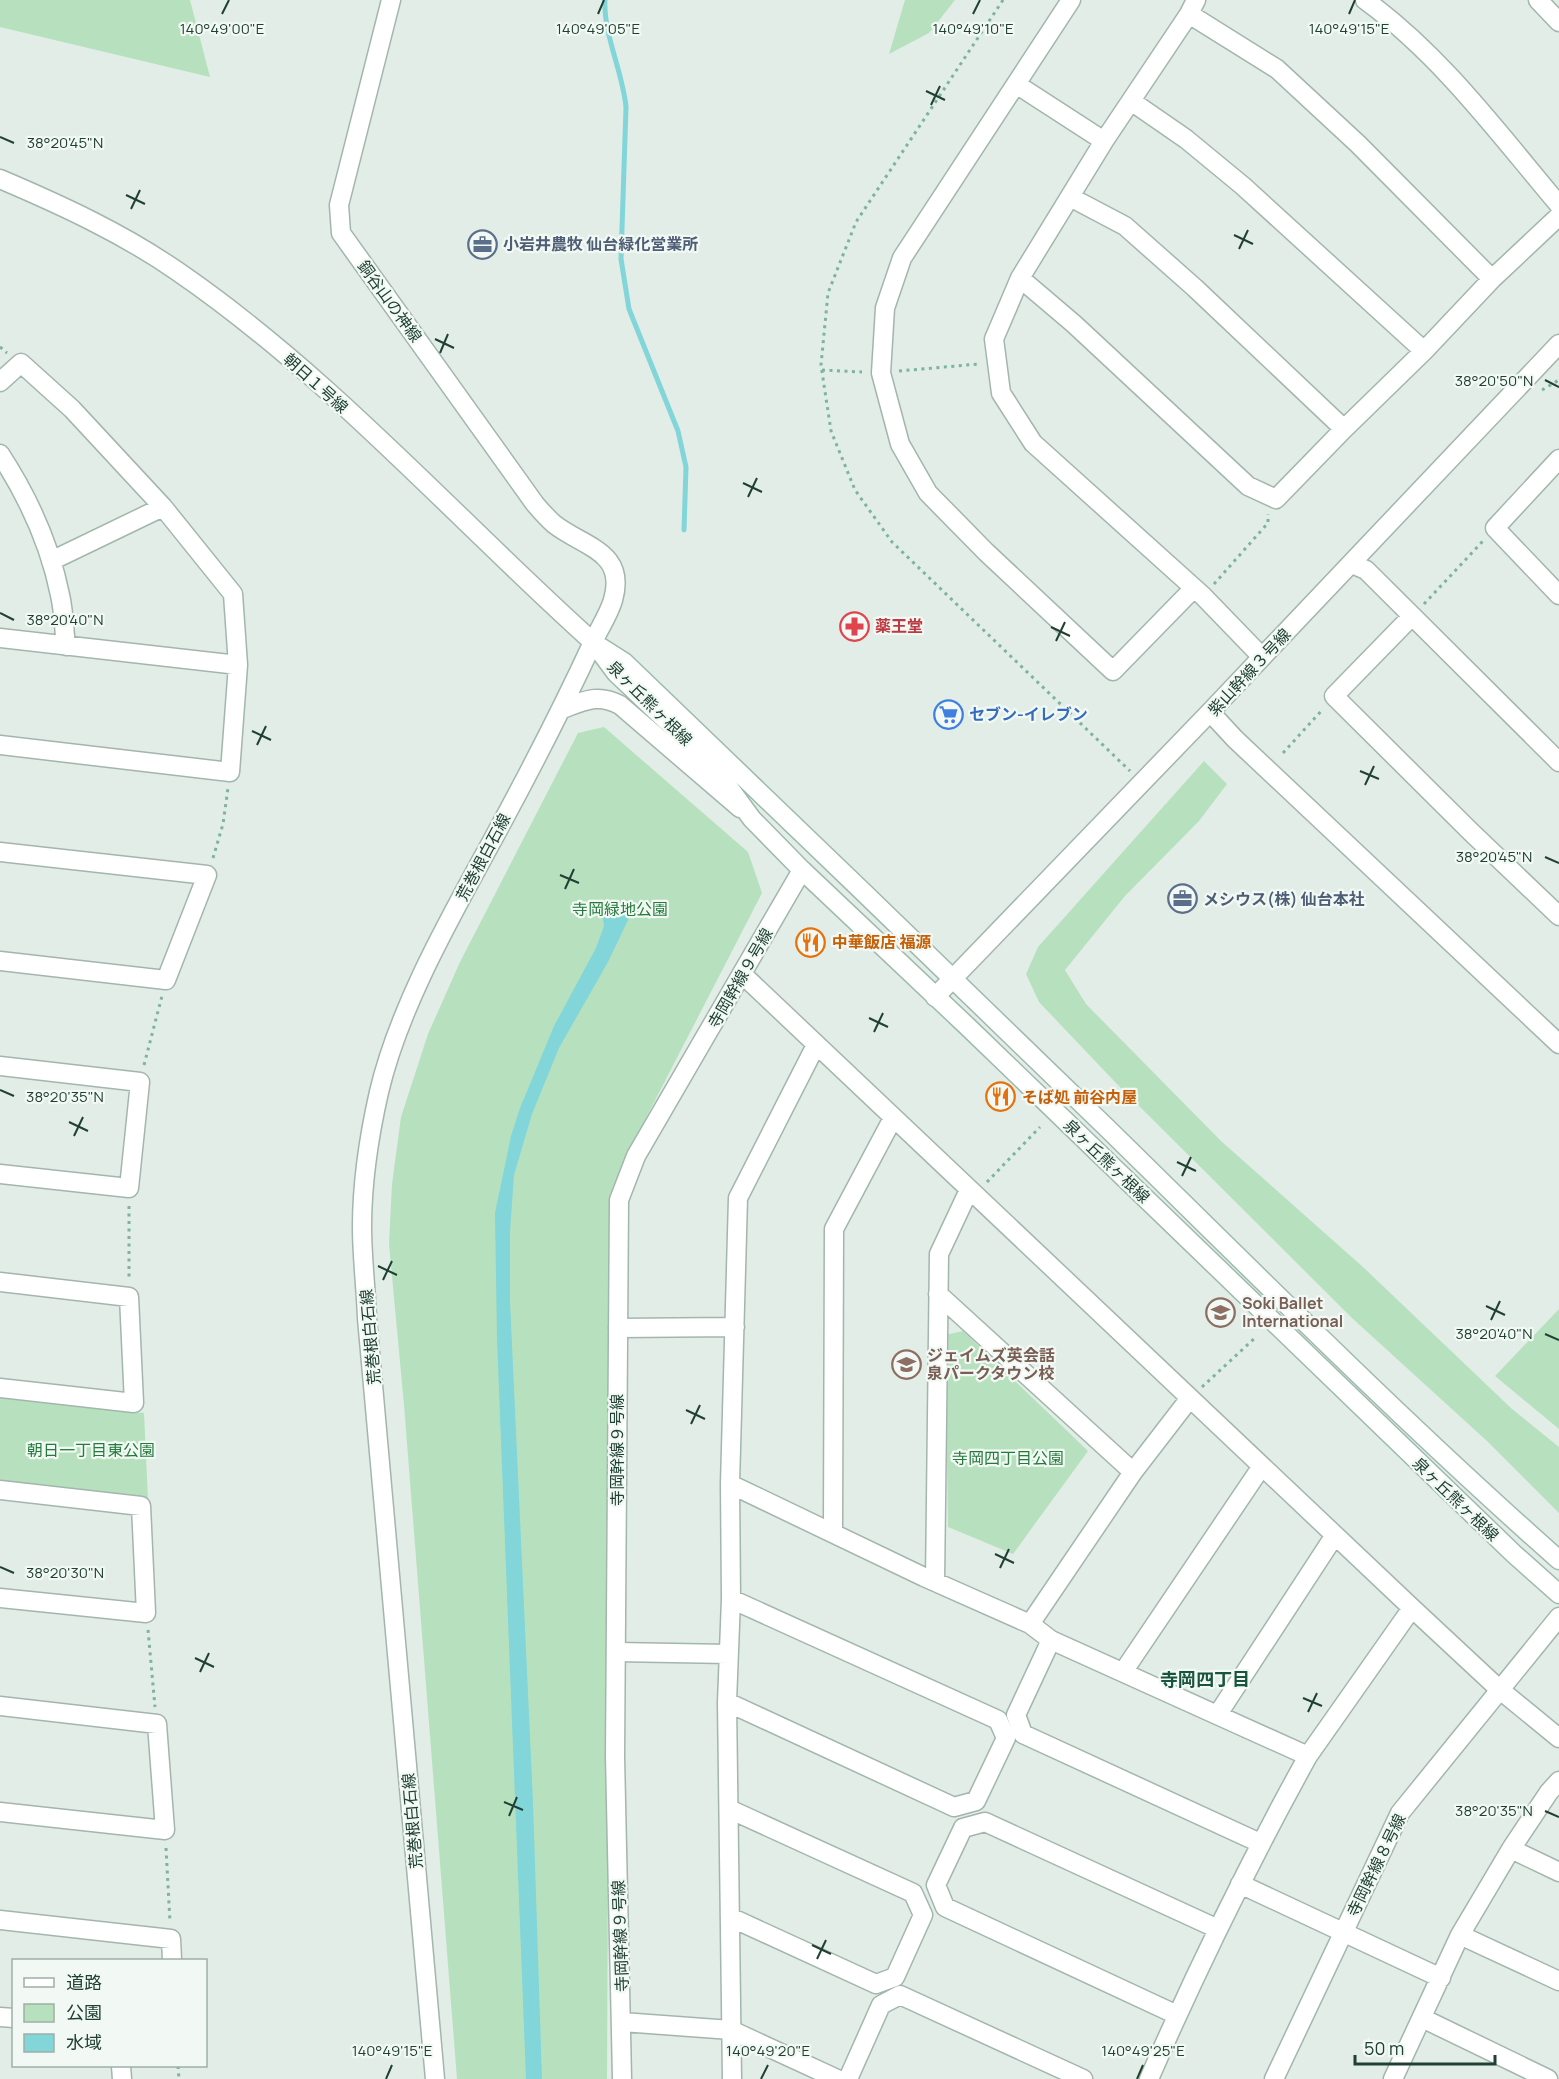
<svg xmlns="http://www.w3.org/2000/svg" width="1559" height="2079" viewBox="0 0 1559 2079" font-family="Manrope,'Noto Sans JP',sans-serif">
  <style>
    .green { fill: #b7e1be }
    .water { fill: #82d5d9 }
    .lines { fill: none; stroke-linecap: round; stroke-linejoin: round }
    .stream { stroke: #82d5d9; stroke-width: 5 }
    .minor-casing { stroke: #a3b6ad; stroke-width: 21 }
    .tertiary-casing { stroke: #a3b6ad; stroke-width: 21 }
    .secondary-casing { stroke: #9ebaad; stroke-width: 21 }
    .path { stroke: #7db49d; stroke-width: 3; stroke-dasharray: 3 4.5; stroke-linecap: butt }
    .minor { stroke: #fff; stroke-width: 18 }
    .tertiary { stroke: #fff; stroke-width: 18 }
    .secondary { stroke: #fff; stroke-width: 18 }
    .ticks { fill: none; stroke: #1f4033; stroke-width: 2 }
    .labels { text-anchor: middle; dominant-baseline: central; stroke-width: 4.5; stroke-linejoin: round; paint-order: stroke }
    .service-label { font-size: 16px; font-weight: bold; fill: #4e5e75; stroke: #f2f9f4; text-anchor: start }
    .street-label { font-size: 16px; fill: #1f4033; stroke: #f2f9f4 }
    .health-label { font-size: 16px; font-weight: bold; fill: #be3a42; stroke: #f2f9f4; text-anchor: start }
    .shop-label { font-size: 16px; font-weight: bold; fill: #366cbe; stroke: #f2f9f4; text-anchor: start }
    .park-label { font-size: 16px; fill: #247b3c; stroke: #f2f9f4 }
    .food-label { font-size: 16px; font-weight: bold; fill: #c56008; stroke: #f2f9f4; text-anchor: start }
    .education-label { font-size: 16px; font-weight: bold; fill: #785e54; stroke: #f2f9f4; text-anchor: start }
    .neighbourhood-label { font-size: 18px; font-weight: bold; fill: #18543f; stroke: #f2f9f4 }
    .ticks-label { font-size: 15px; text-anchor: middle; fill: #1f4033; stroke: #f2f9f4; stroke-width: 4.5; stroke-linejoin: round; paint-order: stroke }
  </style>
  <rect width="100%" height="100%" fill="#e1ede6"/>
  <path class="green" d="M0,0H190L210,77L0,27Z
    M905,0H955L929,33L889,54Z
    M604,727L748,852L762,893L632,1145L611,1200L607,2079H457L404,1405L389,1244L392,1184L401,1117L428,1034L460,962L578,733Z
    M1204,761L1227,784L1199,821L1125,896L1065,970L1086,1004L1221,1141L1363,1267L1512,1409L1559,1447V1513L1487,1441L1352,1318L1116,1083L1039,1002L1026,974L1038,947Z
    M1559,1309V1429L1495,1376Z
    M963,1331L1088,1451L1013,1554L948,1527L945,1335Z
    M0,1398L144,1413L148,1500L0,1482Z"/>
  <path class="water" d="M602,911L630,916L608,962L559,1048L532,1114L514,1175L510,1232V1301L533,1802L542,2079H526L497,1339L495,1213L511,1136L520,1108L554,1026L596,948L604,926Z"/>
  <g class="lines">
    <path class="stream" d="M605,0C603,33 623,73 626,107L621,259L629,309L678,431L686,467L684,530"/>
    <defs>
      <path id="minor" d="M391,0L339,205L341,233L535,504C541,511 547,518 554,524C583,547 627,551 613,600C609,614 599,629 593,642
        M1071,0L902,258L885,308L881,373L900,444L928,493L986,552L1113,671L1194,588
        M1196,0L1189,14L1104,141L1020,278L994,339L1001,393L1033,443L1203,596L1262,657
        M1365,0C1441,55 1499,134 1559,205
        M1538,0L1559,22
        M1189,14L1277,69L1358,144L1492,279
        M1016,84L1104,141
        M1131,101L1186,139L1243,186L1424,351
        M1070,197L1125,226L1195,288L1344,429
        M1020,278L1074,324L1248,486L1276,499L1344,429L1424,351L1492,279L1559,216
        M0,382L21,363L72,409L163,507L233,594L238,665L230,772L0,745
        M0,454C28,497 50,545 60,595C64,612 64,630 66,646
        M1559,459L1495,528L1559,595
        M51,561L163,507
        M1352,564L1366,570L1559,762
        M1412,616L1334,696L1471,832L1559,916
        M0,638L238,665
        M0,852L207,875L166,980L0,961
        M742,974L1412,1608L1499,1689L1559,1738
        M0,1066L140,1082L129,1188L0,1174
        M0,1282L129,1297L134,1403L0,1388
        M938,1294L1133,1472
        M618,1328L735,1327
        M730,1484L924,1577L1030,1624L1051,1640L1308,1756L1412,1608
        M0,1490L141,1506L146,1613L0,1598
        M833,1531L834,1229L893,1118
        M935,1582L939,1254L969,1190
        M1030,1624L1133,1472L1190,1398
        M1051,1640L1016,1715L1023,1734L1260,1843
        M616,1652L729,1654
        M1123,1672L1262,1466
        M727,1702L954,1807L976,1801L1006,1738L998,1720L731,1599
        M0,1706L157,1724L165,1830L0,1812
        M1218,1714L1335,1535
        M729,1809L913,1893L923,1915L895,1977L876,1984L730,1917
        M1511,1849L1559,1872
        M1240,1884L1441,1978
        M0,1920L171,1939L172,1960
        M1460,1935L1559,1981
        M1177,2015L945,1907L936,1885L963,1828L985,1822L1218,1929
        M0,2017L14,2018
        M1422,2018L1548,2079
        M121,2066L122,2079
        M732,2079L727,1702L731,1599L730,1484L738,1198L816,1045
        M848,2079L881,2005L900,1995L1083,2079
        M1149,2079C1197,1969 1250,1861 1308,1756
        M1393,2079L1460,1935L1511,1849L1549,1792L1559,1781"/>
      <path id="tertiary" d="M0,179C61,205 122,233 177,271C330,376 455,518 593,642C562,709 528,775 492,841C450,918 399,1007 379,1092C369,1136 362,1183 362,1227C362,1258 366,1288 367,1318L435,2079
        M562,709C584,701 598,693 620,705L740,808
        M1210,712L1235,739L1559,1044
        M935,997L1210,712L1559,344
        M622,2022L731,2030L837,2079
        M622,2079L615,1756L619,1200L636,1156L802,870
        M1274,2079L1400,1813L1559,1617"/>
      <path id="secondary" d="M593,642L616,673L710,762L752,819L802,870L968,1027L1514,1554L1559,1594
        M602,648L624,662C785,817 947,972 1107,1128C1256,1274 1403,1422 1559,1560"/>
    </defs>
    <use href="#minor" class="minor-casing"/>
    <use href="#tertiary" class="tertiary-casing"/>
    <use href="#secondary" class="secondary-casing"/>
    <path class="path" d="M1003,0L856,222L828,293L821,365L831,431L855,490L892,542L1130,771
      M0,347L7,353
      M822,370L862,372
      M899,371L979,364
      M1542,390L1559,380
      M1214,584L1268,523V514
      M1424,604L1483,541
      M1283,753L1323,709
      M213,858L223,824L228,788
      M144,1065L162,996
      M987,1182L1040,1127
      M129,1206V1281
      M1202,1387L1257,1336
      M148,1630L155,1707
      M166,1848L170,1922
      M178,2066L179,2079"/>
    <use href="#minor" class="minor"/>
    <use href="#tertiary" class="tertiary"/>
    <use href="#secondary" class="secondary"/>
  </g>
  <path class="ticks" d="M222,14L229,0M598,14L604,0M973,14L980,0M1349,14L1355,0M926,91L945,100M931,105L940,86M0,137L14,143M126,195L145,204M131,209L140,190M1234,235L1253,244M1239,249L1248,230M435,339L454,348M440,353L448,334M1545,380L1559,387M743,483L762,492M748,497L757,478M0,613L14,620M1051,627L1070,636M1056,641L1065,622M252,731L271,740M257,745L266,726M1360,771L1379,779M1365,785L1374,766M1545,857L1559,863M560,875L579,883M565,889L574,869M869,1018L888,1027M874,1032L883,1013M0,1090L14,1096M69,1122L88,1131M74,1136L83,1117M1177,1162L1196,1171M1182,1176L1191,1157M378,1266L397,1275M383,1280L392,1261M1486,1306L1505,1315M1491,1320L1500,1301M1545,1334L1559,1340M686,1410L705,1419M691,1424L700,1405M995,1554L1014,1563M0,1567L14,1573M1000,1568L1009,1549M195,1658L214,1667M200,1672L209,1653M1303,1698L1322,1706M1308,1712L1317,1693M504,1802L523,1810M1545,1811L1559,1817M509,1816L517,1797M812,1945L831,1954M817,1959L826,1940M386,2079L392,2065M761,2079L768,2065M1137,2079L1143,2065"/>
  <defs>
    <symbol id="office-ring" viewBox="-11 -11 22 22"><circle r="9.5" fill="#f2f9f4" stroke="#5c6f8a" stroke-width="1.5"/><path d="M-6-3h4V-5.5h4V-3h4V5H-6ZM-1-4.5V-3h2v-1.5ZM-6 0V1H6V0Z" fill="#5c6f8a"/></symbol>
    <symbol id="pharmacy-ring" viewBox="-11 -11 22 22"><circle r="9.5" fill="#f2f9f4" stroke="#e0444e" stroke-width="1.5"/><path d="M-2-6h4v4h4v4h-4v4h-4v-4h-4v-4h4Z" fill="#e0444e"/></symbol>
    <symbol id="supermarket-ring" viewBox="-11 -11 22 22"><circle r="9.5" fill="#f2f9f4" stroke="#3f7fe0" stroke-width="1.5"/><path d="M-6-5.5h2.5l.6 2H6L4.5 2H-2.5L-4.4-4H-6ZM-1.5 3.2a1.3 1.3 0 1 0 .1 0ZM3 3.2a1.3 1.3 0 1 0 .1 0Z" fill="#3f7fe0"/></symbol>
    <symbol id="restaurant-ring" viewBox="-11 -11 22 22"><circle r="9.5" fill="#f2f9f4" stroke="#e8710a" stroke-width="1.5"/><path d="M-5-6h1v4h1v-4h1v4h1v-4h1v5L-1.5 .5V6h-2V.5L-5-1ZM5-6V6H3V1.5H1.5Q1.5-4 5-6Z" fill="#e8710a"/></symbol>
    <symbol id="school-ring" viewBox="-11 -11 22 22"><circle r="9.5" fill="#f2f9f4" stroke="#8d6e63" stroke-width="1.5"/><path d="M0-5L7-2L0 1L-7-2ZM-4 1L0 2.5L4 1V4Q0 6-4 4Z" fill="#8d6e63"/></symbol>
  </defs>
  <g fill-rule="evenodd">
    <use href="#office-ring" x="466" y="228" width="33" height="33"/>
    <use href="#pharmacy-ring" x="838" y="610" width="33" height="33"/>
    <use href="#supermarket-ring" x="932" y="698" width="33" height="33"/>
    <use href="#office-ring" x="1166" y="882" width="33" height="33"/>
    <use href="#restaurant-ring" x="794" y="926" width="33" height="33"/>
    <use href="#restaurant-ring" x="984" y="1080" width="33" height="33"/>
    <use href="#school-ring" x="1204" y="1296" width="33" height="33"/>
    <use href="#school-ring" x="890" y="1348" width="33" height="33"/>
  </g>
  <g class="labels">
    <g class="service-label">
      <text x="503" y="244">小岩井農牧 仙台緑化営業所</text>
      <text x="1203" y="899">メシウス(株) 仙台本社</text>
    </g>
    <g class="street-label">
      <text transform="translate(390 301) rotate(54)">銅谷山の神線</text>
      <text transform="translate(316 383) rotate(42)">朝日１号線</text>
      <text transform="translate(1249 672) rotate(-47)">紫山幹線３号線</text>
      <text transform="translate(650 703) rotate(45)">泉ヶ丘熊ヶ根線</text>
      <text transform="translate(483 857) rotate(-62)">荒巻根白石線</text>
      <text transform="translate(740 978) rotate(-60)">寺岡幹線９号線</text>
      <text transform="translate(1107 1161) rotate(44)">泉ヶ丘熊ヶ根線</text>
      <text transform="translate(370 1337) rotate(-95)">荒巻根白石線</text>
      <text transform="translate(617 1450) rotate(-90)">寺岡幹線９号線</text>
      <text transform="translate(1456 1499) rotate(44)">泉ヶ丘熊ヶ根線</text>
      <text transform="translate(412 1821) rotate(-95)">荒巻根白石線</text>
      <text transform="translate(1376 1865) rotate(-64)">寺岡幹線８号線</text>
      <text transform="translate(620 1936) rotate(-92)">寺岡幹線９号線</text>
    </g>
    <g class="health-label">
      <text x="875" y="626">薬王堂</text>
    </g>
    <g class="shop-label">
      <text x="969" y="714">セブン-イレブン</text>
    </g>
    <g class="park-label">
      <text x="620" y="909">寺岡緑地公園</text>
      <text x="91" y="1450">朝日一丁目東公園</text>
      <text x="1008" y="1458">寺岡四丁目公園</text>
    </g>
    <g class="food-label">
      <text x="832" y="942">中華飯店 福源</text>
      <text x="1022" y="1097">そば処 前谷内屋</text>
    </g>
    <g class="education-label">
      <text x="1242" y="1303">Soki Ballet<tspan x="1242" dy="18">International</tspan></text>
      <text x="927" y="1355">ジェイムズ英会話<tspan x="927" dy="18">泉パークタウン校</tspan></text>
    </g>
    <g class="neighbourhood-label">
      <text x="1205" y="1679">寺岡四丁目</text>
    </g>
  </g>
  <g class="ticks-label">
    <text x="222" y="34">140°49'00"E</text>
    <text x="598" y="34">140°49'05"E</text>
    <text x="973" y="34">140°49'10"E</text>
    <text x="1349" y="34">140°49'15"E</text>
    <text x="65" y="148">38°20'45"N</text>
    <text x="1494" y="386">38°20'50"N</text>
    <text x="65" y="625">38°20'40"N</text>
    <text x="1494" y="862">38°20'45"N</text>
    <text x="65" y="1102">38°20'35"N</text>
    <text x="1494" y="1339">38°20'40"N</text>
    <text x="65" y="1578">38°20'30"N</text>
    <text x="1494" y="1816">38°20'35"N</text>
    <text x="392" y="2056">140°49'15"E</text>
    <text x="768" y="2056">140°49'20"E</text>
    <text x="1143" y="2056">140°49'25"E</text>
  </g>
  <rect x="12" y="1959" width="195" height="108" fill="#f2f9f4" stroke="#9eafa7" stroke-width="1.5"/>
  <rect x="24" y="1978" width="30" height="9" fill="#ffffff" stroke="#9eafa7" stroke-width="1.5"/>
  <text x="66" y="1989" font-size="18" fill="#1f4033">道路</text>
  <rect x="24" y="2004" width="30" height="18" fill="#b7e1be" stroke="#9eafa7" stroke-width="1.5"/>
  <text x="66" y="2019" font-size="18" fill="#1f4033">公園</text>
  <rect x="24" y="2034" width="30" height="18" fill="#82d5d9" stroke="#9eafa7" stroke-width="1.5"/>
  <text x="66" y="2049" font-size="18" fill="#1f4033">水域</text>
  <path d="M1355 2055v9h140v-9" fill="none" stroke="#1f4033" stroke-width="3"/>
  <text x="1364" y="2055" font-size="18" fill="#1f4033" stroke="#f2f9f4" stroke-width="4.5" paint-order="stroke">50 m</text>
</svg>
